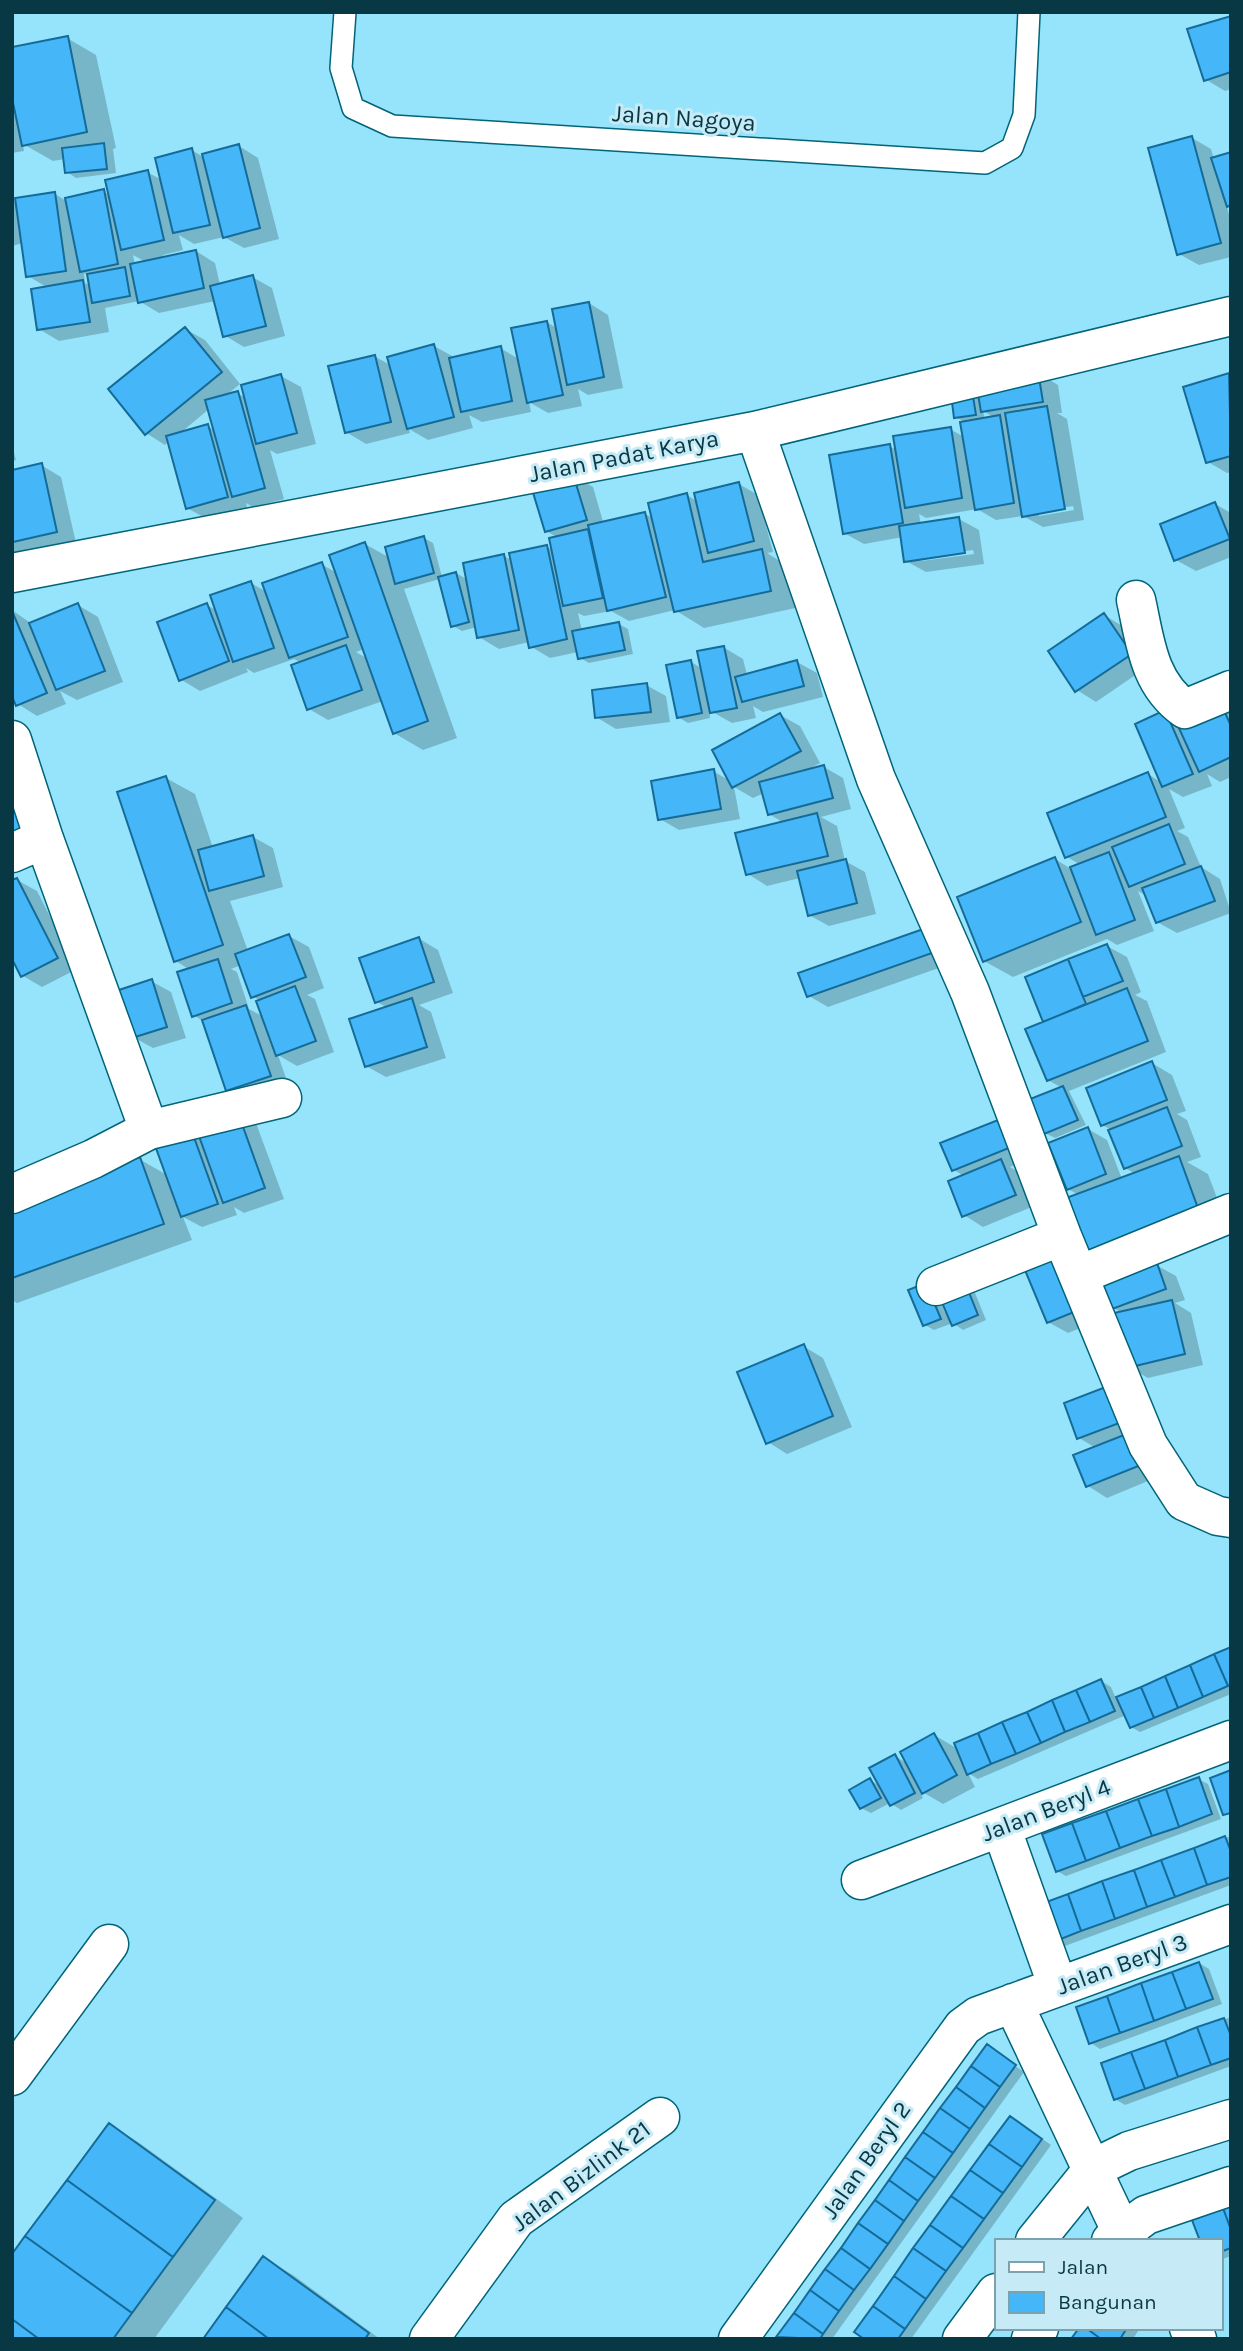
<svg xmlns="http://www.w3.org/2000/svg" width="1243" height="2351" viewBox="0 0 1243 2351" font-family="Karla,sans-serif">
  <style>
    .shadow { fill: #0003; fill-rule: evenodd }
    .building { fill: #45b6f7; stroke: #156b98; stroke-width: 2 }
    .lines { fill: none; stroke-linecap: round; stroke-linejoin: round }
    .service-casing { stroke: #016478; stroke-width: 24 }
    .minor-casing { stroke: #016478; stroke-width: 41 }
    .service { stroke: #fff; stroke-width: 21 }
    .minor { stroke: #fff; stroke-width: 38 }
    .labels { text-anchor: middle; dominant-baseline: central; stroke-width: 6; stroke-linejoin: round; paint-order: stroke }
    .street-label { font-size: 24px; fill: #083844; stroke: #c6ebf6 }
  </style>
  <rect width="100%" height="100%" fill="#95e4fb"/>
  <path class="shadow" d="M1231,18V89L1225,91L1205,79Z
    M67,38L96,55L116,148L113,149L116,173L76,178L67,172L65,159L53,161L23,144L24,151L12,153V49Z
    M1192,138L1211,149L1214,159L1231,154V207L1226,204L1231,221V257L1199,265L1179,254Z
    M239,146L258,158L279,239L244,248L224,237L194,244L179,235L183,250L163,255L164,259L196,251L215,263L220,285L252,277L272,288L285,336L244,347L224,335L215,301L159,313L139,301L105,308L109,332L59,341L39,329L48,288L28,276L23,243L12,246V200L18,203L55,194L68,202L103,191L110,195L147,172L162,180L192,150L203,157ZM133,255L146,262L135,265ZM84,273L89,276L91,286L85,283Z
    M589,303L608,315L623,388L588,395L578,389L582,406L548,413L529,402L531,412L482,422L469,415L473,428L428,440L409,429L410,433L366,444L346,432L374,356L392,366L434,346L454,357L500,348L519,359L547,322L558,329Z
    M185,329L205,340L240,384L224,397L237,393L246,398L281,376L301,387L316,444L277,454L270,450L284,499L253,507L246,503L247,508L207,519L187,508L169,441L165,445L146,433ZM209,409L215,431L208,426L178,435Z
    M1038,373L1058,385L1062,413H1057L1067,419L1084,520L1043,527L1023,516L996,520L977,509L926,518L919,514L921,525L959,519L979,530L984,564L926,572L906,561L903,537L864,544L844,533L889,446L897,450L950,429L964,437L966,423L956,417L952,388ZM983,411L990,415L995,418L985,420ZM1073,506L1074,510L1039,516V512ZM973,550L974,554L921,561V558Z
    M1229,375L1231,472L1227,473L1208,462Z
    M12,445L16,460L12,461Z
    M41,465L61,477L76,543L34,553L28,549L30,556L12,561V472Z
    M573,476L593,487L604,525L645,514L653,518L687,495L698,502L739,484L758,495L773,552L767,553L791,568L800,607L704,628L675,610L629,621L611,611L584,616L578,613L582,631L619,624L628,629L633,654L589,663L580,658L578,652L550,658L530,646L529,642L499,649L479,637L477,627L462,631L453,626L440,579L404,589L457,738L423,750L394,733L383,701L328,720L309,709L301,663L294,659L254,673L246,668L248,672L200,691L180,679L207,605L218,611L251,583L267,592L321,564L337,573L365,544L390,558L424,538L433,543L442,577L456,573L468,580L504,556L513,561L547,547L553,550L557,537L546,531ZM364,649L368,659L356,652Z
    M1215,504L1231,513V557L1196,571L1176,560Z
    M78,605L98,617L123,682L77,700L60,691L66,704L37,716L18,704L12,692V610L32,624Z
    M1104,615L1124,627L1150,665L1096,702L1077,690Z
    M723,647L743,659L747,675L797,662L817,673L823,697L763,712L753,706L756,718L732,723L709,710L710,718L688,723L678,717L691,662L703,669Z
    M646,685L666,696L670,722L616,729L596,717Z
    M1222,708L1231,713V777L1220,782L1207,774L1212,786L1183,797L1169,789L1185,828L1177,831L1188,837L1201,867L1220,879L1231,913L1177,933L1157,922L1147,896L1138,891L1154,931L1117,945L1107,939L1013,977L984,961L1055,859L1071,869L1081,865L1067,857L1148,774L1162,783L1137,725Z
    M780,715L800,726L820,763L807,770L824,767L843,778L851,809L821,817L837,826L845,861L865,872L876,914L829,926L809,915L800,878L767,886L748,874L784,823L769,814L764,793L753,798L734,787L740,819L679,830L660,819L713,771L730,781Z
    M166,778L195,794L213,848L253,837L273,848L283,887L230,901L248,951L289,936L309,947L324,988L307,995L315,999L334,1052L297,1066L278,1055L289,1087L248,1101L228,1090L204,1022L194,1015L190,970L176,961ZM241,965L253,996L260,1001L264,1017L249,1009L237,972L231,969Z
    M17,880L37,891L77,969L42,987L23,976L15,960L12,961V882Z
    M926,930L953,963L828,1007L809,996Z
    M418,938L438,950L453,993L419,1005L431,1012L446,1058L386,1077L366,1066L388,1008L377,1002Z
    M1107,946L1127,957L1141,992L1135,995L1147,1001L1166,1052L1069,1091L1086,1125L1055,1138L1045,1133L1062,1088L1048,1080L1045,1023Z
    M151,981L171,992L186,1038L153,1048L133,1037Z
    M1152,1063L1172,1075L1186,1111L1177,1114L1187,1120L1201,1157L1187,1162L1208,1174L1228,1227L1079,1195L1068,1189L1088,1129L1107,1140L1122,1179L1136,1174L1125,1168L1110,1129L1102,1125Z
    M998,1122L1028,1159L1010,1167L1020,1173L1034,1206L983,1227L964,1215V1176L954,1170Z
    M256,1123L284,1199L244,1213L234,1207L237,1215L202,1227L183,1217L192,1240L17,1303L12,1300V1205L139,1159L167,1175L155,1141Z
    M1025,1264L1103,1319L1068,1333L1048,1322Z
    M1156,1265L1176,1276L1185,1300L1175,1303L1191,1313L1203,1365L1148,1378L1129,1367L1123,1313L1113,1308Z
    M973,1288L986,1320L963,1330L953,1323L934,1330L925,1325L935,1290L945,1313Z
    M803,1346L823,1358L852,1427L787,1454L768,1442Z
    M1116,1385L1160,1476L1107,1498L1088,1486L1096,1448L1079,1438Z
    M1231,1649V1694L1140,1732L1131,1727L1126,1715L978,1779L968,1773L975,1787L943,1804L919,1790L923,1798L901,1810L890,1803L871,1813L861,1808L870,1780L882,1787L895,1756L908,1764L934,1735L958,1749L1101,1681L1111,1687L1116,1699Z
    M1198,1779L1208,1784L1221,1819L1066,1876L1057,1871Z
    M1231,1836V1885L1062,1947L1040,1906Z
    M1199,1963L1209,1969L1222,2004L1100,2049L1091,2043Z
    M1231,2017V2066L1125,2105L1115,2099L1103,2064Z
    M987,2046L1024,2072L832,2339H777Z
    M1020,2123L1051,2145L911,2339H867Z
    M109,2125L138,2142L243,2218L154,2339H12Z
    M1231,2208V2256L1220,2260V2241Z
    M264,2258L293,2275L380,2339H205Z
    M1081,2328H1140L1133,2339H1073Z"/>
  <path class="building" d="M1231,16V72L1204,81L1187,29Z
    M68,36L87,132L22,146L12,98V47Z
    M1192,136L1221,243L1177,255L1148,148Z
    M104,143L107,169L65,173L62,148Z
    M239,144L260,228L223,238L202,154Z
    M192,148L210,225L173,233L155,158Z
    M1231,152V205L1227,207L1211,158Z
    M148,170L164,240L121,250L105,180Z
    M104,189L118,264L80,272L65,198Z
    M55,192L66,271L26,277L15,198Z
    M196,250L204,288L138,303L130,264Z
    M125,267L130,296L92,303L87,274Z
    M253,275L266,326L223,337L210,286Z
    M83,280L90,322L37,330L31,289Z
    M589,302L604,377L567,385L552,309Z
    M547,321L563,395L527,403L511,328Z
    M185,327L222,372L145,435L108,389Z
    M434,344L454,417L407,429L387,357Z
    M501,346L512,401L461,412L449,358Z
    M375,355L391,422L345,433L328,366Z
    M1038,371L1043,402L981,412L976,382Z
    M1229,373L1231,456L1206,463L1183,387Z
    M281,374L297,433L256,444L241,385Z
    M971,384L976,415L954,418L950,386Z
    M238,391L265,488L232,497L205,400Z
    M1047,406L1065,509L1022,517L1005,413Z
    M1000,415L1014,503L975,510L960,422Z
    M208,424L228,497L186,509L166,436Z
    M951,427L962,498L905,508L893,436Z
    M890,444L903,523L843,534L829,455Z
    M42,463L57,532L13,542L12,470Z
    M573,474L587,520L545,532L531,486Z
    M739,482L754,541L708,553L694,493Z
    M687,493L703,562L762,549L771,591L674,612L648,503Z
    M1215,502L1230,539L1174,561L1160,524Z
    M645,512L666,597L607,611L588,525Z
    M959,517L965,553L904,562L899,526Z
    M588,529L603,598L563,606L549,538Z
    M424,536L434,573L395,584L385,547Z
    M365,542L428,721L393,734L329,555Z
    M547,545L567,639L529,648L509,553Z
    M504,554L519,630L477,638L463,563Z
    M322,562L348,637L289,658L262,583Z
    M456,572L469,622L451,627L438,577Z
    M251,581L274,648L233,662L210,595Z
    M78,603L105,671L56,690L29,623Z
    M207,603L229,661L179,681L157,622Z
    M12,611L47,693L16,706L12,696Z
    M1104,613L1132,654L1075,692L1048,651Z
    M619,622L625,650L578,659L572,631Z
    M346,645L362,690L307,710L291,665Z
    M724,646L737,708L710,713L697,651Z
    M691,660L702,713L677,718L666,665Z
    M797,660L804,686L742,702L735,677Z
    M647,683L651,712L595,718L592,690Z
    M1222,706L1231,726V757L1199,772L1178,726Z
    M1165,710L1193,774L1162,787L1135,724Z
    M780,713L801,751L732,788L712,750Z
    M824,765L833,798L768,815L759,782Z
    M714,769L721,809L658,820L651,781Z
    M1148,772L1166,817L1065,858L1047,813Z
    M166,776L223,945L174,962L117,792Z
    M20,804L31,833L12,841V807Z
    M817,813L828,856L746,875L735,833Z
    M1169,824L1185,864L1129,887L1112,847Z
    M253,835L264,876L209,891L198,850Z
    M1109,852L1135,920L1096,935L1070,867Z
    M1055,857L1081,922L983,962L957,897Z
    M846,859L857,903L808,916L797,871Z
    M1201,866L1215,901L1156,923L1142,888Z
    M17,878L58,958L21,977L12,959V880Z
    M926,928L935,952L807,997L798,973Z
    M289,934L306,977L251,998L235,954Z
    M419,937L434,982L375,1003L359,958Z
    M1107,944L1123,981L1083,997L1068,959Z
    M218,959L232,1003L192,1017L177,972Z
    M1068,959L1086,1004L1043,1022L1025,977Z
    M152,979L167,1027L132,1038L116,991Z
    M295,986L316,1041L276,1056L256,1001Z
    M1127,988L1148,1041L1047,1081L1025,1029Z
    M412,998L427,1047L365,1067L349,1019Z
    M246,1005L271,1076L226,1091L202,1020Z
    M1152,1061L1167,1100L1101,1126L1086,1088Z
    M1063,1086L1078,1120L1044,1134L1030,1099Z
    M1167,1107L1182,1146L1124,1169L1108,1130Z
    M237,1110L265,1188L223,1203L195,1125Z
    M998,1120L1009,1148L952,1171L940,1143Z
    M190,1126L218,1204L181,1217L153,1140Z
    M1088,1127L1106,1174L1067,1190L1048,1143Z
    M1179,1156L1199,1211L1086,1254L1066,1198Z
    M140,1157L164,1224L12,1278V1203Z
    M1001,1159L1016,1195L962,1217L948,1181Z
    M1052,1251L1084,1308L1047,1323L1022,1263Z
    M1157,1263L1166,1289L1112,1309L1102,1282Z
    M964,1280L978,1315L952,1326L937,1291Z
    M926,1283L941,1319L923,1326L908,1290Z
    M1172,1300L1185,1354L1127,1368L1114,1313Z
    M804,1344L833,1416L766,1444L737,1372Z
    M1116,1383L1130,1419L1077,1439L1064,1403Z
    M1129,1433L1141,1465L1086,1487L1073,1455Z
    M1231,1647V1685L1228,1686L1214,1654Z
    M1214,1654L1228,1686L1203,1697L1190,1665Z
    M1190,1665L1203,1697L1178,1708L1165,1676Z
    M1165,1676L1178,1708L1154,1718L1141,1687Z
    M1101,1679L1115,1711L1090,1722L1076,1690Z
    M1141,1687L1154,1718L1130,1728L1116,1697Z
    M1076,1690L1090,1722L1065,1732L1052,1700Z
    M1052,1700L1065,1732L1041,1743L1027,1712Z
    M1027,1712L1041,1743L1016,1754L1002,1722Z
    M1002,1722L1016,1754L991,1764L978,1733Z
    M934,1733L957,1775L922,1794L900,1752Z
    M978,1733L991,1764L967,1775L954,1743Z
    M895,1754L915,1793L890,1806L869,1768Z
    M1231,1770V1813L1223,1815L1210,1778Z
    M1199,1777L1212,1814L1179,1827L1166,1789Z
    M870,1778L881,1798L860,1809L849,1790Z
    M1166,1789L1179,1827L1152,1836L1138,1799Z
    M1138,1799L1152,1836L1120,1848L1106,1811Z
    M1106,1811L1120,1848L1086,1861L1072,1823Z
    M1072,1823L1086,1861L1056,1872L1042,1834Z
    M1225,1836L1231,1852V1877L1207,1885L1194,1848Z
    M1194,1848L1207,1885L1175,1897L1161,1860Z
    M1161,1860L1175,1897L1147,1907L1134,1870Z
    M1134,1870L1147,1907L1115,1919L1102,1881Z
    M1102,1881L1115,1919L1081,1931L1068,1894Z
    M1068,1894L1081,1931L1051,1943L1038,1905Z
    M1199,1962L1213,1999L1186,2009L1172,1972Z
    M1172,1972L1186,2009L1154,2021L1141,1983Z
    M1141,1983L1154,2021L1120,2033L1107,1996Z
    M1107,1996L1120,2033L1089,2044L1076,2007Z
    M1224,2018L1231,2036V2058L1211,2065L1197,2027Z
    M1197,2027L1211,2065L1178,2077L1165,2040Z
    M1165,2040L1178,2077L1145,2089L1131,2052Z
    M987,2044L1016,2065L1000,2087L971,2066Z
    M1131,2052L1145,2089L1114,2100L1101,2063Z
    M971,2066L1000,2087L985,2108L956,2087Z
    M956,2087L985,2108L970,2129L940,2108Z
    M940,2108L970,2129L953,2153L923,2132Z
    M1010,2116L1042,2139L1022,2167L989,2144Z
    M109,2123L215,2200L173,2257L67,2180Z
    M923,2132L953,2153L935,2178L905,2157Z
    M989,2144L1022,2167L1003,2193L970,2170Z
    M905,2157L935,2178L918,2201L889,2180Z
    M970,2170L1003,2193L984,2219L951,2196Z
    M67,2180L173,2257L132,2313L25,2236Z
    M889,2180L918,2201L904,2221L875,2200Z
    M951,2196L984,2219L963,2248L930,2225Z
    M875,2200L904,2221L888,2244L858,2223Z
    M1231,2206V2230L1223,2208Z
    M1223,2208L1231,2230V2248L1220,2252V2241H1200L1192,2220Z
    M858,2223L888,2244L870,2269L841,2248Z
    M930,2225L963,2248L946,2271L913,2248Z
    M25,2236L132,2313L113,2339H39L12,2319V2254Z
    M841,2248L870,2269L854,2290L825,2269Z
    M913,2248L946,2271L926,2299L894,2276Z
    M263,2256L369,2333L365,2339H269L226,2307Z
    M825,2269L854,2290L839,2311L810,2290Z
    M894,2276L926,2299L905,2329L873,2306Z
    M810,2290L839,2311L823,2334L794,2313Z
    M873,2306L905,2329L898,2339H864L854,2332Z
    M226,2307L269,2339H203Z
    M794,2313L823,2334L820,2339L776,2337Z
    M12,2319L39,2339H12Z
    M1079,2328H1086L1101,2339H1071Z
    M1086,2328H1127L1120,2339H1101Z"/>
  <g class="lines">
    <defs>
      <path id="service" d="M345,12L341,68L353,108L392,126L985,163L1012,148L1024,115L1029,12"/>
      <path id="minor" d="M755,431L876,779L970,992L1062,1236L1148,1445L1184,1501L1218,1516L1231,1518
        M12,573L755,431L1231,316
        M1136,600C1145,640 1148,683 1185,709L1231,690
        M12,740L44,839L149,1130
        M12,853L44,839
        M12,1194L93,1159L149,1130L282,1098
        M1079,1275L1231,1213
        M936,1286L1062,1236
        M1001,1827L1058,1987
        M861,1880L1231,1740
        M1013,2003L1115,2218L1129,2241
        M12,2076L109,1944
        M1035,2241L1094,2168L1129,2151L1231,2119
        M1111,2241L1146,2215L1231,2186
        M1189,2328L1197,2339
        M429,2339L516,2219L660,2117
        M738,2339L963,2027L978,2016L1231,1924
        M962,2339L996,2293
        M1031,2339L1039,2328"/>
    </defs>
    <use href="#service" class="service-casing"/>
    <use href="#minor" class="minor-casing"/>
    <use href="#service" class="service"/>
    <use href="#minor" class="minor"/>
  </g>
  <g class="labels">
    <g class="street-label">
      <text transform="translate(684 118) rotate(4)">Jalan Nagoya</text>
      <text transform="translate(624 456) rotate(-11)">Jalan Padat Karya</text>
      <text transform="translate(1046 1810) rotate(-21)">Jalan Beryl 4</text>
      <text transform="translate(1122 1964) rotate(-20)">Jalan Beryl 3</text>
      <text transform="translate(866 2160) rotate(-55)">Jalan Beryl 2</text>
      <text transform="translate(581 2176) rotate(-37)">Jalan Bizlink 21</text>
    </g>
  </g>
  <rect width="1243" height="2351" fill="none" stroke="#083844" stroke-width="28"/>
  <rect x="995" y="2239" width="228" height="91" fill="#c6ebf6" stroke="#7aa3af" stroke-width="2"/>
  <rect x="1009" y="2262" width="35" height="10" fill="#ffffff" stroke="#7aa3af" stroke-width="2"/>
  <text x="1058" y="2274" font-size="21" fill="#083844">Jalan</text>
  <rect x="1009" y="2292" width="35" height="21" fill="#45b6f7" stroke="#7aa3af" stroke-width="2"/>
  <text x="1058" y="2309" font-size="21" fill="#083844">Bangunan</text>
</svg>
